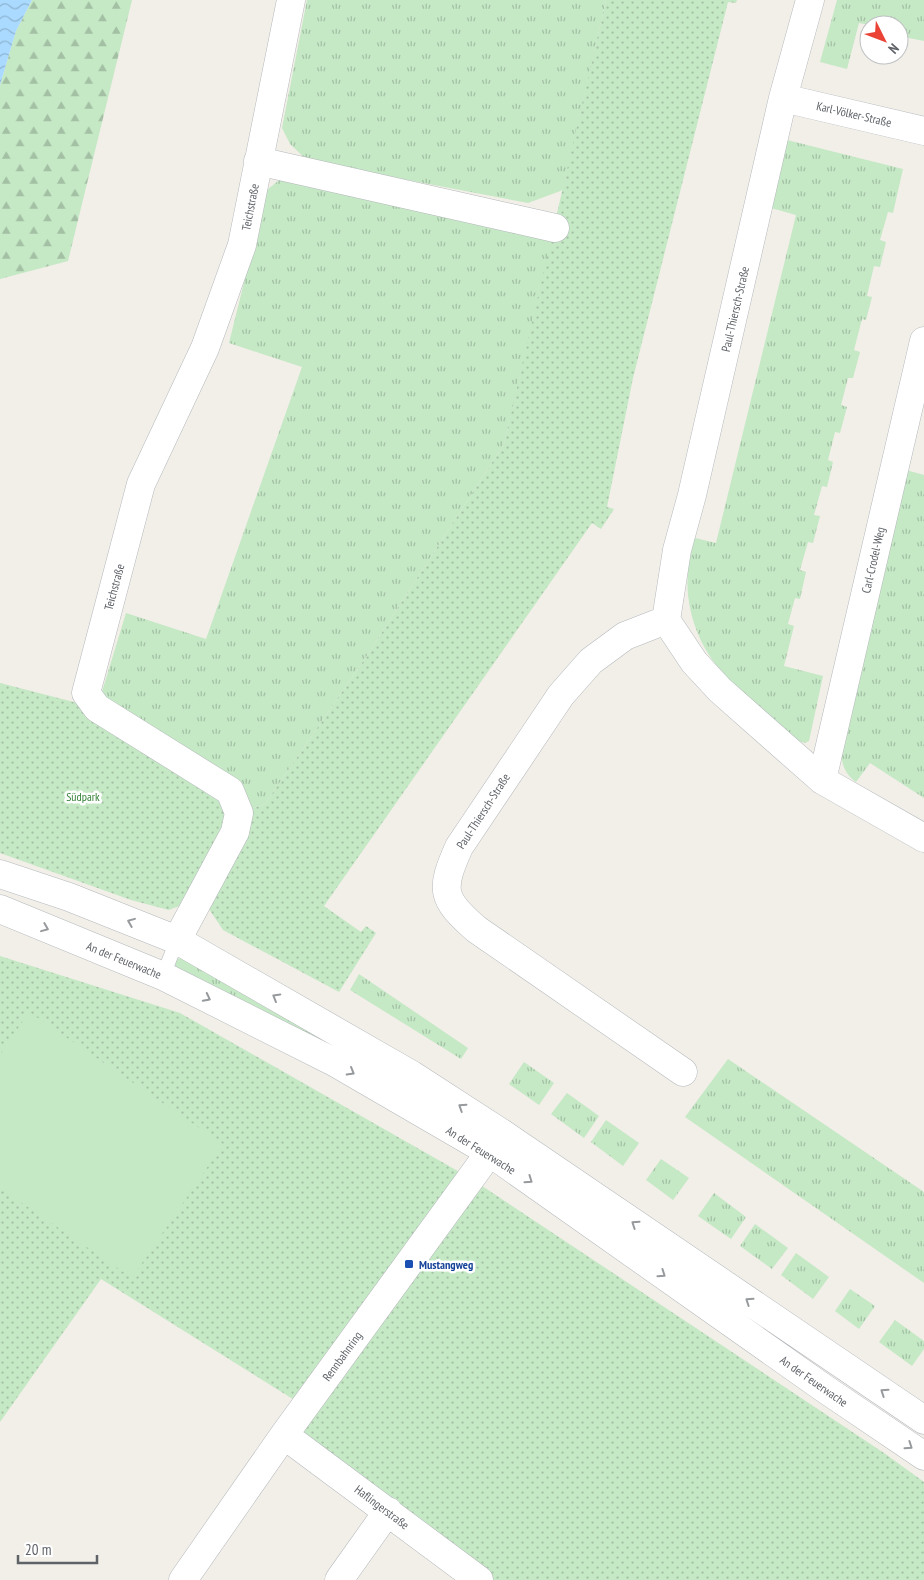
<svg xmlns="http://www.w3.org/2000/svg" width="924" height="1580" viewBox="0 0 924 1580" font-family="'PT Sans Narrow',sans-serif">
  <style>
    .grass { fill: url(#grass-tufts) }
    .forest { fill: url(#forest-firs) }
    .park { fill: url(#park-dots) }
    .garden { fill: #c5e8c5 }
    .water { fill: url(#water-waves) }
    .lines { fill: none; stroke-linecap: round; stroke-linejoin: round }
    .service-casing { stroke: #b5b8bc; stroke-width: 15 }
    .minor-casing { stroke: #b5b8bc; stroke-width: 29 }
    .tertiary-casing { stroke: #b5b8bc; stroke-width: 29 }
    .service { stroke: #fff; stroke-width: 14 }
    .minor { stroke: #fff; stroke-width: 28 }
    .tertiary { stroke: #fff; stroke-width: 28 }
    .oneway { stroke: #979a9d }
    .transit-dot { fill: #1a4fb4; stroke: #fff; stroke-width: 2 }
    .labels { text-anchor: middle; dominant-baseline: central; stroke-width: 5; stroke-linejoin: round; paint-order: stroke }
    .street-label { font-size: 12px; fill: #5f6368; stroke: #fff }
    .park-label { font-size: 12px; fill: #348238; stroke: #fff }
    .transit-label { font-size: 12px; font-weight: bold; fill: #164399; stroke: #fff; text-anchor: start }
  </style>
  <defs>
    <pattern id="grass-tufts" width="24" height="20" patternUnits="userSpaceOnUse" patternTransform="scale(1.25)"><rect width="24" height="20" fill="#c5e8c5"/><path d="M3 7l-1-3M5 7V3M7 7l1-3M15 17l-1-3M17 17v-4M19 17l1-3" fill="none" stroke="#a3c0a4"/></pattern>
    <pattern id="forest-firs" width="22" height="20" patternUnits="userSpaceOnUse" patternTransform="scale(1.25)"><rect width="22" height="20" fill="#c5e8c5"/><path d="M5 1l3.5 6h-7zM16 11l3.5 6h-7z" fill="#a3c0a4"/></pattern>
    <pattern id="park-dots" width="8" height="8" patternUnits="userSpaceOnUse" patternTransform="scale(1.25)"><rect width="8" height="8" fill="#c5e8c5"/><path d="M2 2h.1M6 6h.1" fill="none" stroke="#a3c0a4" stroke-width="1.8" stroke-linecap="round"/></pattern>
    <pattern id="water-waves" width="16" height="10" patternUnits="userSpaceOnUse" patternTransform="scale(1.25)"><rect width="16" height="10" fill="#aadaff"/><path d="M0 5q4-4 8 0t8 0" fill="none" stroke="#8eb4d2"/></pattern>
  </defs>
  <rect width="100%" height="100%" fill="#f1efe8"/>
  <path class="grass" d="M307,0H606L563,190L528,203L308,161L290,144L282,128Z
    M837,0H924V41L899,36V25H869L859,23L847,69L820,62Z
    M787,140L903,169L893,213L888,212L880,240L886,242L880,267L874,266L867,296L872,297L866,320L862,319L854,350L860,352L853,378H848L841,405L847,407L840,433L835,432L828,460L833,462L827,487L822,486L814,515L820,516L813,543L808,542L800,570L806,572L800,599L795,598L788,624L794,626L784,666L823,676L809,741L805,743L797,740C747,698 696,665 688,595C686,576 690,556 691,537L716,543L796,215L771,208Z
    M284,176L555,228L504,444L366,657L265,804L239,813L97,708L126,613L206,639L302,367L229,343L267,190Z
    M906,470L924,475V798L870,763L856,782C845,774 842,765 841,752Z
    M184,956L435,1099L427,1110L179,971L175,966L176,960Z
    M359,974L468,1048L461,1059L350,990Z
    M728,1059L924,1192V1283L685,1117Z
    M524,1062L554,1083L539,1105L509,1084Z
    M567,1093L599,1116L584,1138L551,1114Z
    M606,1120L639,1143L623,1166L591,1142Z
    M661,1159L689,1178L673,1200L646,1180Z
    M714,1193L746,1217L731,1239L698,1216Z
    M755,1224L788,1248L772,1269L740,1246Z
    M796,1253L829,1277L813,1299L781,1275Z
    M850,1289L875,1306L859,1329L835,1311Z
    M895,1320L924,1341V1349L912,1366L879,1342Z"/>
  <path class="forest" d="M32,0H132L68,261L0,279V85L16,31Z"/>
  <path class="park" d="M606,0H737L736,3L728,2L633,378L607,507L614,509L601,529L592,523L324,906L361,932L366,926L376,933L339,992L223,930L201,897L169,910L131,900L0,853V683L97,708L239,813L265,804L366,657L504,444Z
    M0,956L180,1013L470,1178L884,1453L924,1482V1580H479L284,1435L304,1406L101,1279L0,1422Z"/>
  <path class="garden" d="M29,1012L223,1144L132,1278L0,1188V1055Z"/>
  <path class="water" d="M0,0H32L16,31L0,85Z"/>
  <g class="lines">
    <defs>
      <path id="service" d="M163,976L177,940"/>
      <path id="minor" d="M810,0L783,98L692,495L677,550L666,620L694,662L720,690L822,780L924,838
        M783,98L924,131
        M258,161L555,228
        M666,620L625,636L591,661L561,695L459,847C440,890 441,898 476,929L683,1072
        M822,780L924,341
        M177,940L235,832L239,813L230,791L97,708L86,693L141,484L205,348L242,245L291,0
        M284,1435L479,1580
        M183,1580L284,1435L503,1134
        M339,1580L388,1511"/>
      <path id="tertiary" d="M0,874L69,897L177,940L412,1075L503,1134L924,1420
        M0,909L163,976L334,1062L489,1152L825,1389L924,1456"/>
    </defs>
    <use href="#service" class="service-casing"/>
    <use href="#minor" class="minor-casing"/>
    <use href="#tertiary" class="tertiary-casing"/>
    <use href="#service" class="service"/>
    <use href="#minor" class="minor"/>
    <use href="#tertiary" class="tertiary"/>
  </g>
  <defs><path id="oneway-chevron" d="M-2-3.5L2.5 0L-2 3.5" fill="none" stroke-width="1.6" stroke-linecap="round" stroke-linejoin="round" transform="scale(1.25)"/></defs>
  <g class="oneway">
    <use href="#oneway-chevron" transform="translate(131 922) rotate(-158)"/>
    <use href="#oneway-chevron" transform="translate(45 928) rotate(22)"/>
    <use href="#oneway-chevron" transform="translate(276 997) rotate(-150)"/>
    <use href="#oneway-chevron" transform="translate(207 998) rotate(27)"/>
    <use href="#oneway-chevron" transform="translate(351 1072) rotate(30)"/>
    <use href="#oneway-chevron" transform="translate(462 1107) rotate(-147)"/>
    <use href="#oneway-chevron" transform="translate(529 1180) rotate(35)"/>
    <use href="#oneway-chevron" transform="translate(635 1224) rotate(-146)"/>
    <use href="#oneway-chevron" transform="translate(662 1274) rotate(35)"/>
    <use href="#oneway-chevron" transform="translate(749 1301) rotate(-146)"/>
    <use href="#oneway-chevron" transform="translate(884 1392) rotate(-146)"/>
    <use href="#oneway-chevron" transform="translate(909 1446) rotate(34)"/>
  </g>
  <rect class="transit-dot" x="404" y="1259" width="10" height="10" rx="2.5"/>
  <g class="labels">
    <g class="street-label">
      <text transform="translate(854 114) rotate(13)">Karl-Völker-Straße</text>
      <text transform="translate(250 207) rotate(-79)">Teichstraße</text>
      <text transform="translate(735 309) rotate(-77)">Paul-Thiersch-Straße</text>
      <text transform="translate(873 560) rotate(-77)">Carl-Crodel-Weg</text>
      <text transform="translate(114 587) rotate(-75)">Teichstraße</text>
      <text transform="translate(483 811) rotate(-57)">Paul-Thiersch-Straße</text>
      <text transform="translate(124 960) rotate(22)">An der Feuerwache</text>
      <text transform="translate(481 1150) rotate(32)">An der Feuerwache</text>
      <text transform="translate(342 1356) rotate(-54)">Rennbahnring</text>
      <text transform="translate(814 1381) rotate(35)">An der Feuerwache</text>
      <text transform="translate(382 1507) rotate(37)">Haflingerstraße</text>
    </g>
    <g class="park-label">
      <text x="83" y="796">Südpark</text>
    </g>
    <g class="transit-label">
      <text x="419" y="1264">Mustangweg</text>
    </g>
  </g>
  <g transform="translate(884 40) rotate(132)"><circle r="24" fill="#ffffff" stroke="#bfc1c3"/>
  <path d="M0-4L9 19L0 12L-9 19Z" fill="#ea4335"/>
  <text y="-8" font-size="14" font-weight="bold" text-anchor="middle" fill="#5f6368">N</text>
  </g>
  <path d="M18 1555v8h79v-8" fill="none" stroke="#5f6368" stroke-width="2.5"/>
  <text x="25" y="1555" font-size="15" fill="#5f6368" stroke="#ffffff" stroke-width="4" paint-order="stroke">20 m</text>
</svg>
